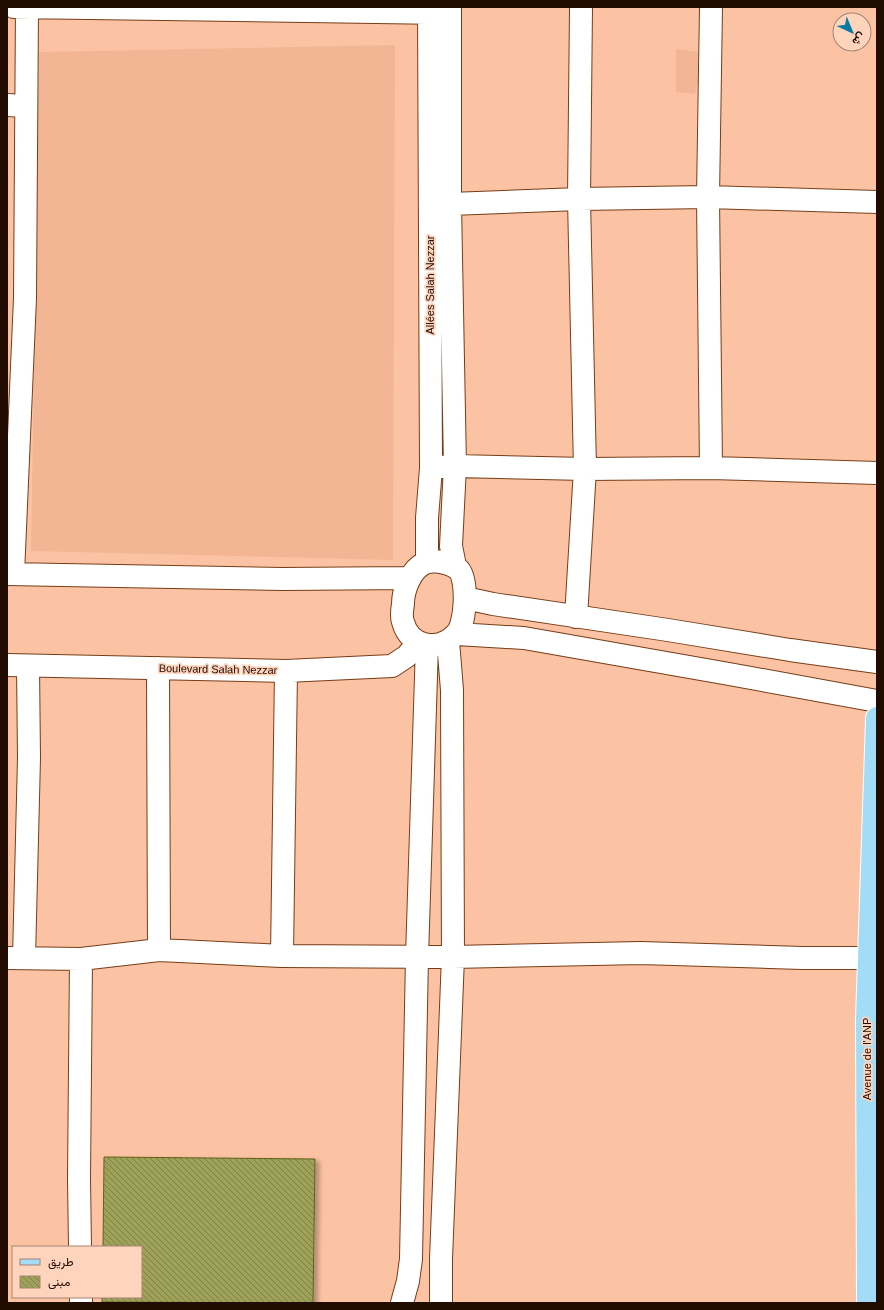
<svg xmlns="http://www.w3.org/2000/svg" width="884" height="1310" viewBox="0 0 884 1310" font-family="Helvetica,Vazirmatn,sans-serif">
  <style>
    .built { fill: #f3b695 }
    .building { fill: url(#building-back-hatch); stroke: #606215; filter: url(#shadow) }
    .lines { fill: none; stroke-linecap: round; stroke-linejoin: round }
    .minor-casing { stroke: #773d16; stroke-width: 24 }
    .major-casing { stroke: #fff; stroke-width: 24 }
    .minor { stroke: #fff; stroke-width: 22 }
    .major { stroke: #a3dcf6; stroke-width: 22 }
    .labels { text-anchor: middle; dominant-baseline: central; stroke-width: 3.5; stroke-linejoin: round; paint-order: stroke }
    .street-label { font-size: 11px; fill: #220b00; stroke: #fed4bd }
  </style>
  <defs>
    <pattern id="building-back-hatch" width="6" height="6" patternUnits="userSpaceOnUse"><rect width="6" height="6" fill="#9ea159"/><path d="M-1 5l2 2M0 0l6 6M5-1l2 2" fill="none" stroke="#808147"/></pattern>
    <filter id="shadow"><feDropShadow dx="4.5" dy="2.5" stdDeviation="2" flood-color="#0004"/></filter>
  </defs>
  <rect width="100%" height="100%" fill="#fbc3a4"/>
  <path class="built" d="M395,45L393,560L31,551L39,52Z
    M676,49L706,53L695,94L676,92Z"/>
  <path class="building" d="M104,1157L315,1159L313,1303L102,1302V1297H141V1247H103Z"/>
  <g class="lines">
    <defs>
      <path id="minor" d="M14,7L445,13
        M450,7V204L455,466L451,546L455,566
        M711,7L708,197L711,468
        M7,105L26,106
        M450,204L579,199L708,197L877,202
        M440,467L455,466L585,469L711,468L877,473
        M434,561C442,562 453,564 459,570C468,581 466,625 456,634C439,652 410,648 403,622C401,617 402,610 403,604C403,590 411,569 425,563C428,562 431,562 434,561Z
        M427,562V518L431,468L429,7
        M7,574L283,579L409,578
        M13,574L25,298L27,7
        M465,598L493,604L668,630L790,650L877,662
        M576,617L585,469L579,199L581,7
        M457,634L524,638L729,674L877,701
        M7,665L286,671L392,666L407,656L418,642
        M158,668L159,950
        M282,956L286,671
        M7,958L81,959L159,950L282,956L453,957L641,953L802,958H869
        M24,958L29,758L28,666
        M80,1247L79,1179L81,959
        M81,1297V1303
        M402,1303L408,1281L411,1259L417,957L427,645
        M441,1303V1259L453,957L452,690L448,641"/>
      <path id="major" d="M868,1303L867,1019L877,718"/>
    </defs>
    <use href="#minor" class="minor-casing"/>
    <use href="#major" class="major-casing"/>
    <use href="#minor" class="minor"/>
    <use href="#major" class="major"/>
  </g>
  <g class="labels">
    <g class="street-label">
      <text transform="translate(430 285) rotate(-90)">Allées Salah Nezzar</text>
      <text transform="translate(218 669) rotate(1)">Boulevard Salah Nezzar</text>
      <text transform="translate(867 1059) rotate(-90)">Avenue de l'ANP</text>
    </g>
  </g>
  <rect width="884" height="1310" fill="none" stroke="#220b00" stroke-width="16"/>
  <rect x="12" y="1246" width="130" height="52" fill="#fed4bd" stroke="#a68471"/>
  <rect x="20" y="1259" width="20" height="6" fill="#a3dcf6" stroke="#a68471"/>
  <text x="48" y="1266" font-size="12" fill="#220b00">طريق</text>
  <rect x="20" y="1276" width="20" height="12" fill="url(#building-back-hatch)" stroke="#a68471"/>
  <text x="48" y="1286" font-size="12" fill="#220b00">مبنى</text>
  <g transform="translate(852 32) rotate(136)"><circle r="19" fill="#fed4bd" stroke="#a68471"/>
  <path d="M0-3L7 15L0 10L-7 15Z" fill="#067aa3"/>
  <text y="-6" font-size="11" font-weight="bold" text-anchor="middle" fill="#220b00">ش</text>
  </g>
</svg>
